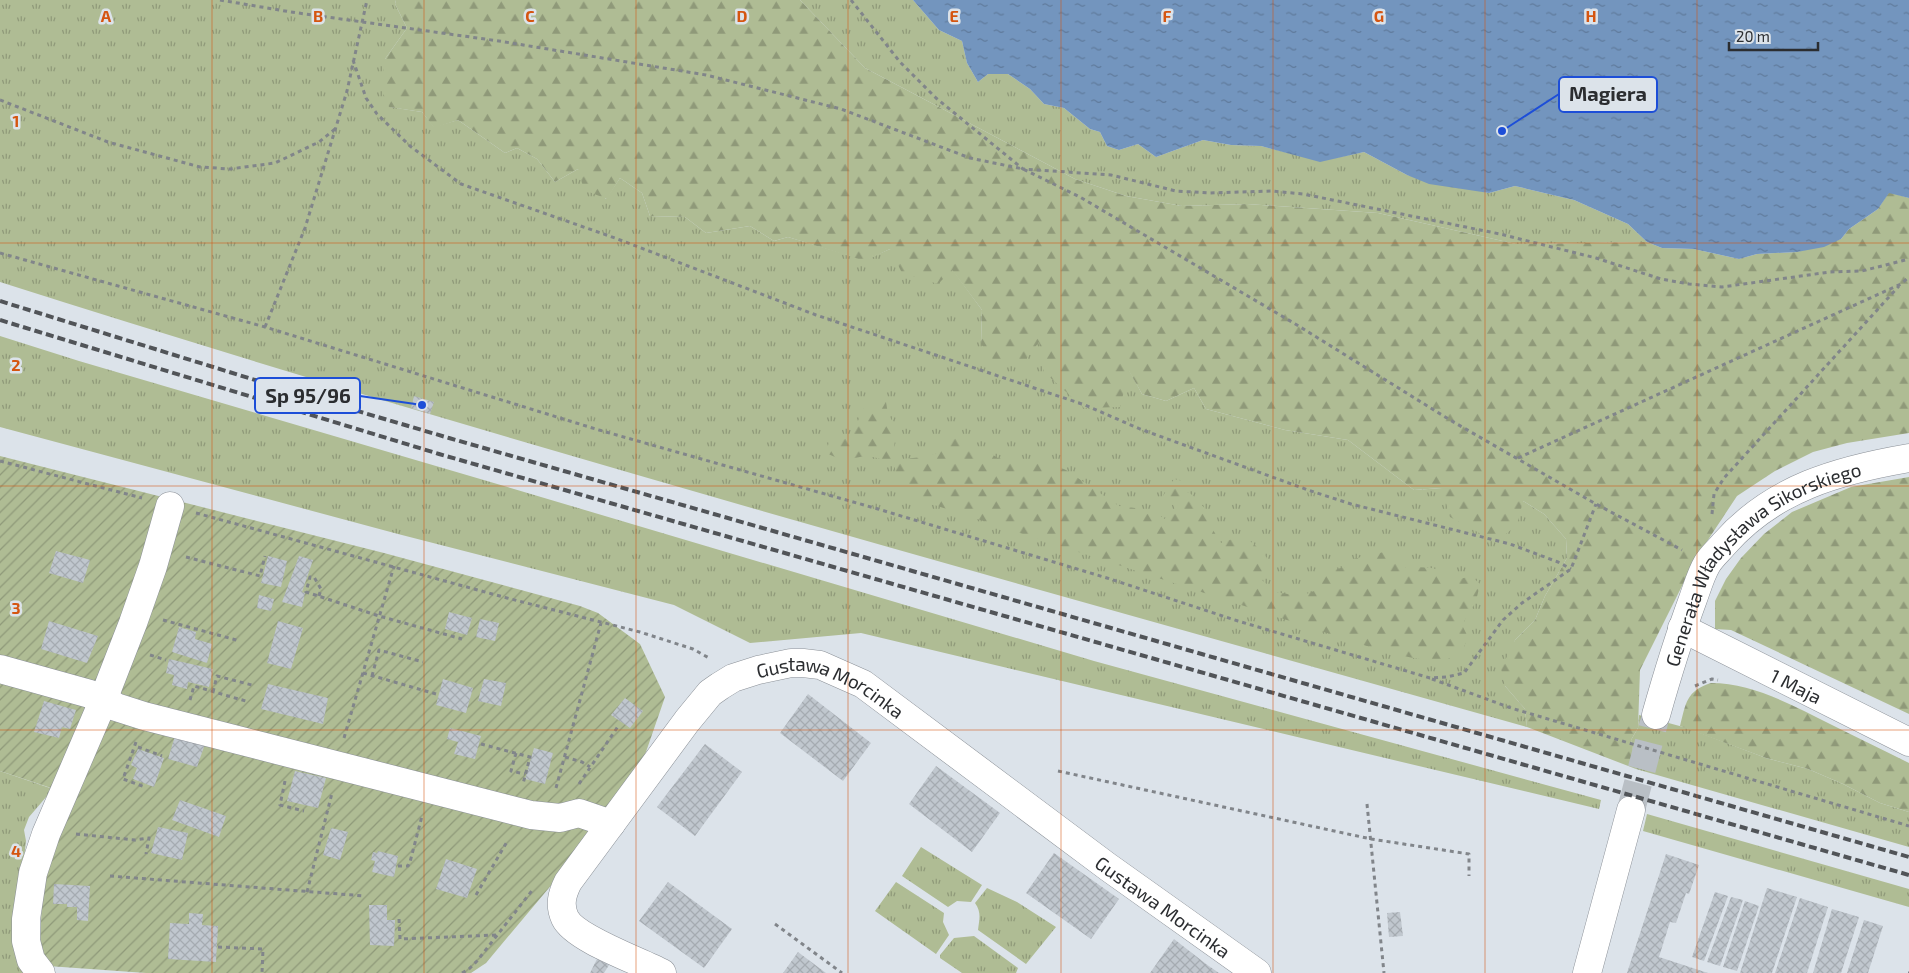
<svg xmlns="http://www.w3.org/2000/svg" width="1909" height="973" viewBox="0 0 1909 973" font-family="'Exo 2',sans-serif">
  <style>
    .grass { fill: url(#grass-tufts) }
    .forest { fill: url(#forest-firs) }
    .garden { fill: url(#garden-furrows) }
    .water { fill: url(#water-ripples) }
    .building { fill: url(#building-cross-hatch) }
    .lines { fill: none; stroke-linecap: round; stroke-linejoin: round }
    .minor-tunnel { stroke: #b9bfc5; stroke-width: 28; stroke-dasharray: 28 14; stroke-linecap: butt }
    .minor-casing { stroke: #8b9097; stroke-width: 29 }
    .path { stroke: #81858a; stroke-width: 3; stroke-dasharray: 4 4; stroke-linecap: butt }
    .minor { stroke: #fff; stroke-width: 28 }
    .rail { stroke: #515458; stroke-width: 4; stroke-dasharray: 8 4; stroke-linecap: butt }
    .grid { fill: none; stroke: #d55510; stroke-width: 1; stroke-opacity: 0.55 }
    .labels { text-anchor: middle; dominant-baseline: central; stroke-width: 5; stroke-linejoin: round; paint-order: stroke }
    .street-label { font-size: 19px; fill: #2b2d30; stroke: #dce3ea }
    .grid-label { font-size: 16px; text-anchor: middle; font-weight: bold; fill: #d55510; stroke: #dce3ea; stroke-width: 5; stroke-linejoin: round; paint-order: stroke }
    .leader { fill: none; stroke: #1d4ed8; stroke-width: 2 }
    .callout-dot { fill: #1d4ed8; stroke: #dce3ea; stroke-width: 2 }
    .callout { fill: #dce3ea; stroke: #1d4ed8; stroke-width: 2 }
    .callout-label { font-size: 20px; text-anchor: middle; font-weight: bold; fill: #2b2d30 }
  </style>
  <defs>
    <pattern id="grass-tufts" width="24" height="20" patternUnits="userSpaceOnUse" patternTransform="scale(1.25)"><rect width="24" height="20" fill="#afbc94"/><path d="M3 7l-1-3M5 7V3M7 7l1-3M15 17l-1-3M17 17v-4M19 17l1-3" fill="none" stroke="#8f9979"/></pattern>
    <pattern id="forest-firs" width="22" height="20" patternUnits="userSpaceOnUse" patternTransform="scale(1.25)"><rect width="22" height="20" fill="#afbc94"/><path d="M5 1l3.5 6h-7zM16 11l3.5 6h-7z" fill="#8f9979"/></pattern>
    <pattern id="garden-furrows" width="10" height="10" patternUnits="userSpaceOnUse" patternTransform="scale(1.25)"><rect width="10" height="10" fill="#afbc94"/><path d="M-1 1l2-2M0 10L10 0M9 11l2-2" fill="none" stroke="#8f9979"/></pattern>
    <pattern id="water-ripples" width="26" height="14" patternUnits="userSpaceOnUse" patternTransform="scale(1.25)"><rect width="26" height="14" fill="#7395be"/><path d="M2 4q2-2 4 0t4 0M15 11q2-2 4 0t4 0" fill="none" stroke="#5f7a9b"/></pattern>
    <pattern id="building-cross-hatch" width="8" height="8" patternUnits="userSpaceOnUse" patternTransform="scale(1.25)"><rect width="8" height="8" fill="#c0c7ce"/><path d="M0 0l8 8M0 8l8-8" fill="none" stroke="#a5abb1"/></pattern>
  </defs>
  <rect width="100%" height="100%" fill="#dce3ea"/>
  <path class="grass" d="M0,0H396L395,4L407,28L385,59L390,107L422,112L434,127L458,120L505,153L517,148L537,159L555,182L578,169L606,199L620,178L642,193L650,216L685,217L706,233L750,226L774,241L788,237L865,260L890,249L952,269L982,310L981,344L1039,341L1129,370L1142,394L1166,401L1194,388L1206,409L1285,430L1348,440L1414,490L1442,488L1523,501L1544,514L1566,539L1567,558L1545,596L1535,620L1515,640L1505,686L1525,709L1527,727C1017,583 505,443 0,282Z
    M800,0H913L939,30L962,41L967,63L978,82L988,74H1008L1030,89L1044,104L1064,108L1090,129L1100,132L1107,146L1119,150L1138,144L1156,157L1203,140L1231,145L1261,146L1320,161L1364,152L1407,175L1489,193L1515,186L1574,200L1628,224L1647,242L1516,244L1378,213L1247,204L1182,206L1126,196L1075,179L865,68Z
    M0,336L79,361L514,489L1094,661L1601,800L1599,809L861,633L750,643L674,605L398,534L0,427Z
    M1639,715L1687,728L1766,758L1808,769L1843,784L1880,803L1909,812V847L1636,769L1631,740L1638,728Z
    M0,771L53,789L29,817L24,830L26,841L20,895L34,973H0Z
    M1647,814L1909,889V907L1643,831Z
    M921,847L982,885L971,902L957,901L948,907L902,876Z
    M896,882L944,913L943,922L949,935L936,954L875,911Z
    M987,888L1017,902L1056,927L1026,964L978,930C979,920 982,913 975,903Z
    M974,936L1018,968L1016,973H962L940,958V955L954,938Z"/>
  <path class="forest" d="M396,0H800L865,68L1075,179L1126,196L1182,206L1247,204L1378,213L1516,244L1647,242L1662,248L1694,249L1739,259L1757,254L1797,252L1841,239L1849,229L1878,209L1889,192L1909,198V433L1847,443L1813,452L1775,471L1737,496L1696,558L1640,670L1638,728L1631,740L1636,769L1527,727L1525,709L1505,686L1501,669L1515,640L1535,620L1545,596L1567,558L1566,539L1544,514L1523,501L1517,525L1496,542L1450,517L1442,488L1414,490L1348,440L1285,430L1206,409L1194,388L1166,401L1142,394L1129,371L1120,407L1084,408L1044,372L1039,342L1024,362H995L981,344L982,310L952,270L938,284L902,273L890,249L865,261L788,237L774,241L750,226L706,233L685,217L650,216L642,193L620,178L607,199L584,190L578,169L555,182L537,159L517,148L505,153L458,120L434,128L422,112L389,107L381,88L385,59L407,28L395,4Z
    M867,401L886,402L888,414L896,427L894,449L903,459L923,457L936,454L938,442L955,436L980,447L998,458L1021,462L1045,461L1066,470L1119,506L1135,508L1139,517L1155,511L1164,519L1176,512L1173,504L1161,499L1174,479L1183,481L1185,491L1191,494L1215,519L1213,530L1221,543C1246,533 1250,539 1267,558L1262,580L1275,592L1301,596L1314,591L1318,579L1333,570L1349,566L1353,559L1388,551L1406,568C1430,566 1439,568 1460,579L1471,576L1480,584L1476,601L1462,625L1468,637C1466,642 1464,648 1461,652C1444,669 1400,655 1379,650L919,500C901,489 895,487 895,466C875,455 865,454 844,461L826,453L830,438L852,434Z
    M1909,477V714L1731,630L1715,629V601L1726,579L1741,558L1764,534L1792,512L1851,487Z
    M1711,683C1753,683 1794,706 1830,724C1856,737 1883,750 1909,763V812L1880,803L1843,784L1808,769L1766,758L1680,726C1686,703 1686,691 1711,683Z"/>
  <path class="garden" d="M0,456L384,553L580,606L598,613L640,644L665,697L638,775L569,864L486,963L471,973H146L48,966L40,950L43,866L60,791L0,771Z"/>
  <path class="water" d="M913,0H1909V198L1889,193L1878,209L1849,229L1841,239L1824,247L1797,252L1757,254L1739,259L1694,249L1662,248L1647,242L1628,224L1574,200L1515,186L1489,193L1429,184L1407,175L1364,152L1320,162L1261,146L1231,145L1203,140L1156,157L1138,144L1119,150L1107,146L1100,132L1090,129L1064,108L1044,104L1030,89L1008,74H988L978,82L967,63L962,41L939,30Z"/>
  <path class="building" d="M414,396L434,402L430,414L411,408Z
    M56,551L90,560L83,583L49,573Z
    M268,556L287,561L281,587L261,583Z
    M299,556L313,560L302,592L305,593L302,607L282,602Z
    M259,595L274,599L271,611L257,608Z
    M449,612L472,618L467,635L445,629Z
    M480,619L499,623L495,641L476,637Z
    M49,621L98,636L87,663L41,649Z
    M278,621L303,628L291,669L267,663Z
    M179,627L196,632L195,639L212,644L207,663L172,652Z
    M169,659L213,669L209,687L188,682L187,689L172,685L174,675L166,673Z
    M443,679L473,688L466,713L436,705Z
    M484,679L506,683L501,706L478,701Z
    M268,684L328,698L323,724L261,709Z
    M808,694L871,743L843,781L780,733Z
    M625,698L643,711L630,728L611,715Z
    M44,701L76,710L70,729L62,727L59,738L34,732Z
    M450,728L481,736L475,759L454,754L458,742L447,739Z
    M175,736L205,744L197,767L168,759Z
    M705,744L742,772L695,836L657,807Z
    M534,748L553,753L545,784L525,779Z
    M138,749L164,758L154,787L133,779L137,768L131,765Z
    M936,766L1000,813L972,852L909,804Z
    M295,771L326,778L318,808L287,801Z
    M180,800L226,816L219,837L172,820Z
    M158,827L188,833L182,860L151,853Z
    M331,828L348,832L340,860L323,855Z
    M378,851L398,856L394,877L372,872L375,861L371,860L373,852L377,853Z
    M1054,853L1119,899L1091,939L1026,893Z
    M1666,854L1699,865L1689,894L1686,893L1676,923L1670,922L1659,957L1708,973H1627Z
    M446,859L477,869L467,898L436,889Z
    M668,882L732,929L704,968L639,921Z
    M54,884L90,886L88,921L77,920V907H67V904H53Z
    M1767,888L1797,897L1772,973H1740Z
    M1715,892L1728,896L1704,961L1692,957Z
    M1731,897L1743,900L1720,966L1707,962Z
    M1800,898L1828,907L1807,973H1775Z
    M1745,901L1759,906L1737,971L1723,967Z
    M369,905H387V920H395L394,946L370,945Z
    M1832,909L1859,917L1841,973H1813Z
    M1400,912L1403,936L1389,937L1387,913Z
    M189,913L203,914L202,925L218,926L216,962L168,959L170,923L189,924Z
    M1864,920L1883,926L1868,973H1847Z
    M1174,939L1206,964L1219,973H1150Z
    M798,952L826,973H783Z
    M597,959L609,965L604,973H590Z"/>
  <g class="lines">
    <path class="minor-tunnel" d="M1631,810L1656,715"/>
    <defs>
      <g id="minor">
        <path id="s1" d="M1682,628L1909,742"/>
        <path d="M0,669L90,694L102,698L116,707L144,716L531,815L560,818L579,813L611,824"/>
        <path id="s2" d="M1656,715C1667,676 1679,637 1693,599C1697,588 1701,574 1707,564C1711,557 1719,550 1724,544C1773,488 1839,470 1909,458"/>
        <path d="M41,973L31,960L26,941V919L33,873L46,834L98,713L133,623L153,566L170,506"/>
        <path id="s3" d="M662,973C640,961 575,939 565,918C559,905 562,894 568,882L687,721L710,693L720,686L733,678L758,670L791,663H803L820,665L863,684L1108,867L1257,973"/>
        <path d="M1587,973L1631,810"/>
      </g>
    </defs>
    <use href="#minor" class="minor-casing"/>
    <path class="path" d="M220,0L291,12L499,41L706,75L841,109L970,158L1023,169L1080,197L1297,325L1450,420L1596,504L1682,550
      M851,0L900,62L936,98L1023,169L1111,175L1176,191L1210,193L1272,191L1303,194L1500,234L1596,258L1661,279L1689,284L1722,287L1830,272L1862,271L1909,259
      M353,60L366,98L377,114L410,146L461,184L615,238L816,315L1085,405L1140,429L1308,490L1351,504L1510,544L1558,562L1571,569
      M0,100L108,142L200,167L230,169L275,163L319,142L335,129
      M0,253L265,327L599,430L878,509L1107,578L1238,621L1430,678L1447,677L1464,673L1503,620L1522,603L1571,569L1596,504
      M265,327L305,228L347,91L367,0
      M1518,458L1901,284L1909,277
      M0,461L142,498
      M196,513L507,598L640,632L693,649L709,658
      M1712,514L1714,494L1724,478L1899,286
      M186,557L260,576L265,556
      M319,596L321,589L314,577H310L306,592L379,616L462,639
      M163,620L240,641
      M150,655L166,660
      M363,673L436,694
      M372,676L379,650L423,662
      M1432,679L1511,708L1909,826
      M1695,686L1712,679L1718,680
      M213,692L217,676L252,685
      M190,700L194,686L249,702
      M344,738L394,566
      M136,742L123,779L145,787
      M481,744L530,757L523,784
      M138,747L162,756
      M516,753L511,771L525,774
      M565,757L582,762L590,767
      M1058,771L1371,839L1469,854V876
      M285,781L280,805L304,811
      M579,784L619,725
      M556,788L601,623
      M1367,804L1384,973
      M76,834L135,840L149,838L146,854
      M398,866H408L410,862L422,816
      M110,876L365,896
      M307,892L332,793
      M476,895L508,840
      M399,919L400,939L496,935
      M775,924L842,973
      M218,947L263,949L262,973
      M462,973L469,969L477,961L534,888
      M1908,973H1909"/>
    <use href="#minor" class="minor"/>
    <path class="rail" d="M0,301L310,397L449,438L1909,857
      M0,320L439,454L1909,875"/>
  </g>
  <path class="grid" d="M212,0V973M424,0V973M636,0V973M848,0V973M1061,0V973M1273,0V973M1485,0V973M1697,0V973M0,243H1909M0,486H1909M0,730H1909"/>
  <g class="labels">
    <g class="street-label">
      <text stroke="none"><textPath href="#s2" startOffset="198">Generała Władysława Sikorskiego</textPath></text>
      <text stroke="none"><textPath href="#s1" startOffset="128">1 Maja</textPath></text>
      <text stroke="none"><textPath href="#s3" startOffset="519">Gustawa Morcinka</textPath></text>
      <text stroke="none"><textPath href="#s3" startOffset="924">Gustawa Morcinka</textPath></text>
    </g>
  </g>
  <g class="grid-label">
    <text x="106" y="22">A</text>
    <text x="318" y="22">B</text>
    <text x="530" y="22">C</text>
    <text x="742" y="22">D</text>
    <text x="954" y="22">E</text>
    <text x="1167" y="22">F</text>
    <text x="1379" y="22">G</text>
    <text x="1591" y="22">H</text>
    <text x="16" y="127">1</text>
    <text x="16" y="371">2</text>
    <text x="16" y="614">3</text>
    <text x="16" y="857">4</text>
  </g>
  <path class="leader" d="M1502 131L1559 94M422 405L360 396"/>
  <g class="callout-dot">
    <circle cx="1502" cy="131" r="5"/>
    <circle cx="422" cy="405" r="5"/>
  </g>
  <g class="callout">
    <rect x="1559" y="77" width="98" height="35" rx="5"/>
    <rect x="255" y="378" width="105" height="35" rx="5"/>
  </g>
  <g class="callout-label">
    <text x="1608" y="101">Magiera</text>
    <text x="308" y="403">Sp 95/96</text>
  </g>
  <path d="M1729 42v8h89v-8" fill="none" stroke="#2b2d30" stroke-width="2.5"/>
  <text x="1736" y="42" font-size="15" fill="#2b2d30" stroke="#dce3ea" stroke-width="4" paint-order="stroke">20 m</text>
</svg>
